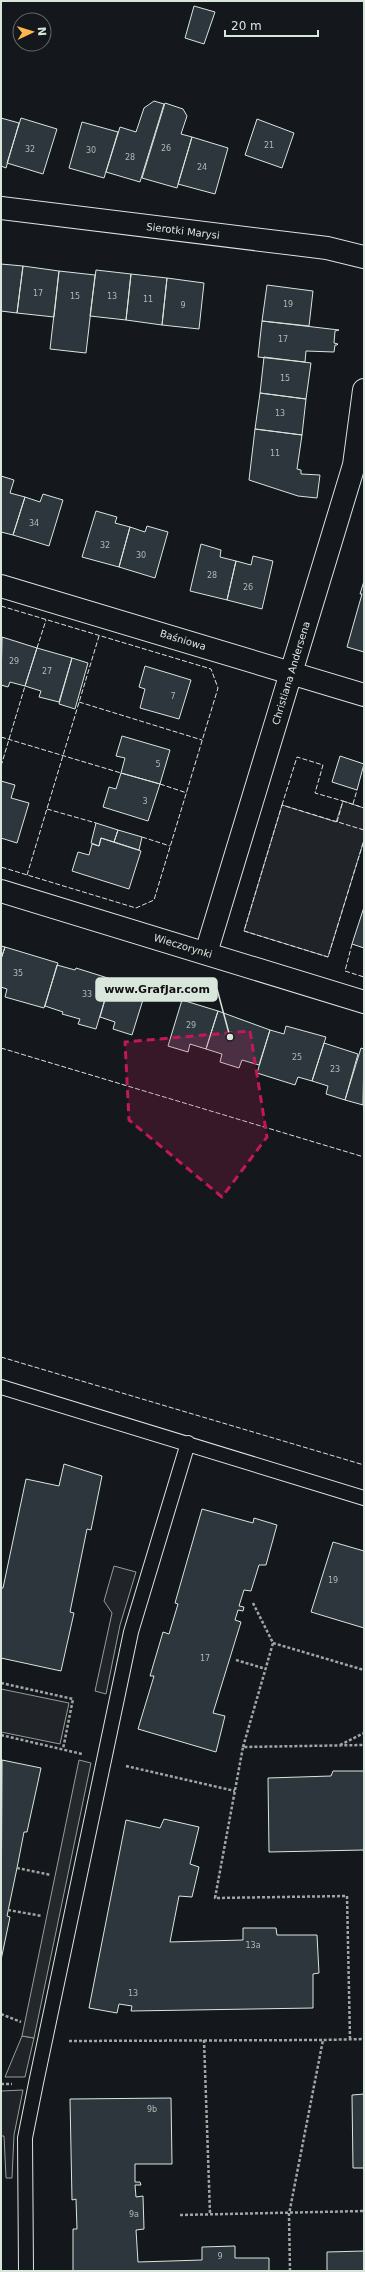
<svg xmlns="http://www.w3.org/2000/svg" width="365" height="2272" viewBox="0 0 365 2272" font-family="'DejaVu Sans',sans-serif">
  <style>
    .green { fill: #202428; stroke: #939e99 }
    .parking { fill: #24282b; stroke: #939e99 }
    .building { fill: #2c363c; stroke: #d8e6dc }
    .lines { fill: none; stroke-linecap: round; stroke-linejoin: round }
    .service-casing { stroke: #d8e6dc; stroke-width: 16 }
    .minor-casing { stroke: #d8e6dc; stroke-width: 24 }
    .path { stroke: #9da8a2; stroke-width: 2.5; stroke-dasharray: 3 2; stroke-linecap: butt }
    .service { stroke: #14181c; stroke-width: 14 }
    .minor { stroke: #14181c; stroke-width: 22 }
    .fence { stroke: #d8e6dc; stroke-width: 1; stroke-dasharray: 5 2; stroke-linecap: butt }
    .marked { fill: #c2185b; fill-opacity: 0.2; stroke: #c2185b; stroke-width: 3; stroke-dasharray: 8 5; stroke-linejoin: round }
    .labels { text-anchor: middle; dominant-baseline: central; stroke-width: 3; stroke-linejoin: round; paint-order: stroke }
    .number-label { font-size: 8px; fill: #adbab4 }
    .street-label { font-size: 10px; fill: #d8e6dc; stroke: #14181c }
    .leader { fill: none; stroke: #d8e6dc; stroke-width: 1.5 }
    .callout-dot { fill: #d8e6dc; stroke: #14181c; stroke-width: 1.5 }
    .callout { fill: #d8e6dc; stroke: #d8e6dc; stroke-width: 1.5 }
    .callout-label { font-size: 11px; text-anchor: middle; font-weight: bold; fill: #111 }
  </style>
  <rect width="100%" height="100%" fill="#14181c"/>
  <path class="green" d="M343,801L364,808V840L328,957L244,931L282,805L336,822Z
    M114,1566L136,1572L120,1625L106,1694L95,1691L112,1613L104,1601Z
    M1,1689L69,1703L60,1744L1,1732Z
    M22,2036L34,2038L25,2077H5Z
    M23,2090L14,2135L12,2178H6L4,2136H1V2091Z"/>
  <path class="parking" d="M79,1760L91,1763L34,2038L22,2036Z"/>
  <path class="building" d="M194,6L215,12L204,44L185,38Z
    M154,101L164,104L140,182L106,172L120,127L136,132L144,108Z
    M165,103L183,109L187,116L181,134L192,137L177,188L142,178Z
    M1,118L19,123L6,168L1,166Z
    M21,118L57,129L43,174L7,163Z
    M257,119L294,133L282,168L245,155Z
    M82,122L118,132L104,178L69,168Z
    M192,137L228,148L215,194L178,184Z
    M1,264L23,266L17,313L1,311Z
    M23,266L59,271L54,317L17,313Z
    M96,270L131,274L126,320L90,316Z
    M59,271L95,275L86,353L50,349Z
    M131,274L167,278L162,325L126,320Z
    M167,278L204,283L199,329L162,325Z
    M267,285L313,291L309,326L262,321Z
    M262,321L339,330L335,331L334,343L338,344L337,345H335L334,352L306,351L305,362L258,357Z
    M264,357L311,363L306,399L260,393Z
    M260,393L306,399L302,435L255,429Z
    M255,429L302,435L297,469L301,470V474L320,475L317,498L298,496L249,480Z
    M1,476L14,480L10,493L25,497L13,535L1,532Z
    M43,494L63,500L49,546L13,535L25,497L40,502Z
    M96,511L117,517L115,523L130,527L119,567L82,557Z
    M147,526L168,532L155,578L119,567L130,527L145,532Z
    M201,544L221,550L220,557L236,561L227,600L190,591Z
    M253,556L273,561L262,609L227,600L236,561L251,565Z
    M364,581V652L347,647L362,594H360Z
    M2,637L37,648L25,686L10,682L8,687L1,685Z
    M37,648L72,658L59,702L39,697L41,691L25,686Z
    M72,658L88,663L75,709L59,704Z
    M145,666L191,680L179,719L140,708L145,689L139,687Z
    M122,736L170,750L160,784L121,773L125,758L116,756Z
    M340,756L364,764L357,790L332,782Z
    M121,773L160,784L148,821L103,807L109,787L116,789Z
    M1,781L15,785L11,798L29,803L17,843L1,838Z
    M96,823L118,830L114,842L101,838L99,846L91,843Z
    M118,830L142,837L139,850L114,842Z
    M101,838L141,851L129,889L72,871L78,852L89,855L92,844L99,846Z
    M364,907V948L352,944Z
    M1,946L5,947L1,959Z
    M5,947L58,963L44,1008L5,997L7,989L1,987V959Z
    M57,965L75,970L76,968L111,979L96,1029L78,1024L80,1019L62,1014L63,1012L45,1006Z
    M111,979L146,990L132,1035L113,1029L115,1022L100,1017Z
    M182,1000L218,1011L206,1049L190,1044L188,1052L168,1046Z
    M218,1011L270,1030L259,1065L242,1060L239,1068L220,1062L222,1054L206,1049Z
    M286,1026L326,1037L312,1081L298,1077L295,1085L257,1073L270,1030L284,1034Z
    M324,1043L358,1054L345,1100L326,1094L328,1086L312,1081Z
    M361,1048L364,1049L363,1105L345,1100Z
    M64,1464L102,1476L91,1530L87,1529L70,1612L74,1613L61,1671L1,1658V1588H3L26,1479L59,1486Z
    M202,1509L253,1523L254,1518L277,1525L266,1565H259L251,1591L244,1590L239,1606L244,1607L243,1611L238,1610L235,1620L241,1622L213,1713L225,1716L216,1752L138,1729L154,1676H150L163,1632L169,1634L178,1604L175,1603Z
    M333,1542L364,1551V1628L311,1612Z
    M2,1760L41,1768L27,1832H24L17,1868L7,1916L10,1917L1,1960Z
    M333,1771H364V1850L269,1852L268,1778L331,1776Z
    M164,1819L199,1827L190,1864L199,1867L192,1897L179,1896L170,1942L243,1940V1928H276L277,1935H317L319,1973L313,1974V2008L131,2011L132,2006L119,2004L117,2013L89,2008L126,1820L160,1828Z
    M364,2094V2168H353L352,2095Z
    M171,2098L172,2164H135V2182H140L141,2185H135L136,2197L143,2196L144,2229L136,2230L138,2262L202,2260V2247L235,2246V2258H269V2271H73V2229H77L76,2199L72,2200L70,2099Z
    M364,2251V2271H327V2252Z"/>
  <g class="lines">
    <defs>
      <path id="service" d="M1,1387L364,1498
        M26,2271L25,2138L36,2083L131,1632L188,1443"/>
      <path id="minor" d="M1,208L327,248L364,257
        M1,586L364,695
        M1,891L364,1002
        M206,953L354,465L364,390"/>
    </defs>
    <use href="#service" class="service-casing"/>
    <use href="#minor" class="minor-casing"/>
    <path class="path" d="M273,1643L364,1670
      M236,1660L266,1669
      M1,1683L73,1699L63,1749
      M1,1735L82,1754
      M340,1745L364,1733
      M243,1747L273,1643L253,1603
      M126,1766L235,1791
      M17,1868L51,1875
      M8,1910L42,1916
      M1,2014L21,2022
      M350,2039L347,1896L215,1898L243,1747L364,1745
      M204,2040L210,2213
      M69,2041L323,2040
      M1,2084H12
      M180,2215L364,2211
      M290,2271L289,2214L323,2040L364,2039"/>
    <use href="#service" class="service"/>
    <use href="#minor" class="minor"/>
    <path class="fence" d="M1,606L211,669L218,688L154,900L136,908L1,867
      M37,648L46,620
      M79,702L202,740
      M1,737L121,773
      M1,766L25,686
      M160,784L187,793
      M353,804L357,790
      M282,805L297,757L323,765L315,793L343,801
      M47,809L96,823
      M337,822L343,801L364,808
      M364,830L282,805L244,931L328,957L364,840
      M142,837L170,846
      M27,875L99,636
      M352,944L345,971L364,977
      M1,1048L364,1157
      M1,1357L364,1465"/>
  </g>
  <path class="marked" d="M250,1031L267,1137L222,1197L129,1120L125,1042Z"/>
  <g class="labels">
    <g class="number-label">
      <text x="269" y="145">21</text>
      <text x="166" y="148">26</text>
      <text x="30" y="149">32</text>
      <text x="91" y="150">30</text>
      <text x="130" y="157">28</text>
      <text x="202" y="167">24</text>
      <text x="38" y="293">17</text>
      <text x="75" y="296">15</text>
      <text x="112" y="296">13</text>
      <text x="148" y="299">11</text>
      <text x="288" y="304">19</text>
      <text x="183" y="305">9</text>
      <text x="283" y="339">17</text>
      <text x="285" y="378">15</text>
      <text x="280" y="413">13</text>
      <text x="275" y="453">11</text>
      <text x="34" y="523">34</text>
      <text x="105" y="545">32</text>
      <text x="141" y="555">30</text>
      <text x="212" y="575">28</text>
      <text x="248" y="587">26</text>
      <text x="14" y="661">29</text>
      <text x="47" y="671">27</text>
      <text x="173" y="696">7</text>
      <text x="158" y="764">5</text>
      <text x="145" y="801">3</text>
      <text x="18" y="973">35</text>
      <text x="87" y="994">33</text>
      <text x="191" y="1025">29</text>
      <text x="297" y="1057">25</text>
      <text x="335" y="1069">23</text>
      <text x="333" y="1580">19</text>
      <text x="205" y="1658">17</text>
      <text x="253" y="1945">13a</text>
      <text x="133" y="1993">13</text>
      <text x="152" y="2109">9b</text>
      <text x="134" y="2214">9a</text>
      <text x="220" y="2256">9</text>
    </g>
    <g class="street-label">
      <text transform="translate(183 231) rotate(7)">Sierotki Marysi</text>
      <text transform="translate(183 640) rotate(17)">Baśniowa</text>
      <text transform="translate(291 673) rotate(-73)">Christiana Andersena</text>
      <text transform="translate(183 946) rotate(17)">Wieczorynki</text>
    </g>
  </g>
  <path class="leader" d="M230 1037L217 989"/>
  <circle class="callout-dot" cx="230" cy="1037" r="4"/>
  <rect class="callout" x="96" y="978" width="121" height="23" rx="4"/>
  <g class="callout-label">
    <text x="157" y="993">www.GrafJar.com</text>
  </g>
  <rect width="365" height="2272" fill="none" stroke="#d8e6dc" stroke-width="4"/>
  <g transform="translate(32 32) rotate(86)"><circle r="19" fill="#14181c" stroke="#626a69"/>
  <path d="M0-3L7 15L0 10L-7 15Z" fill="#ffb74d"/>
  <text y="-6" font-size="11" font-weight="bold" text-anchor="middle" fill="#d8e6dc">N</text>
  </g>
  <path d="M225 30v6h93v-6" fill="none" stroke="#d8e6dc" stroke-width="2"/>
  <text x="231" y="30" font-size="12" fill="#d8e6dc" stroke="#14181c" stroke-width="3" paint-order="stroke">20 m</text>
</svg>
